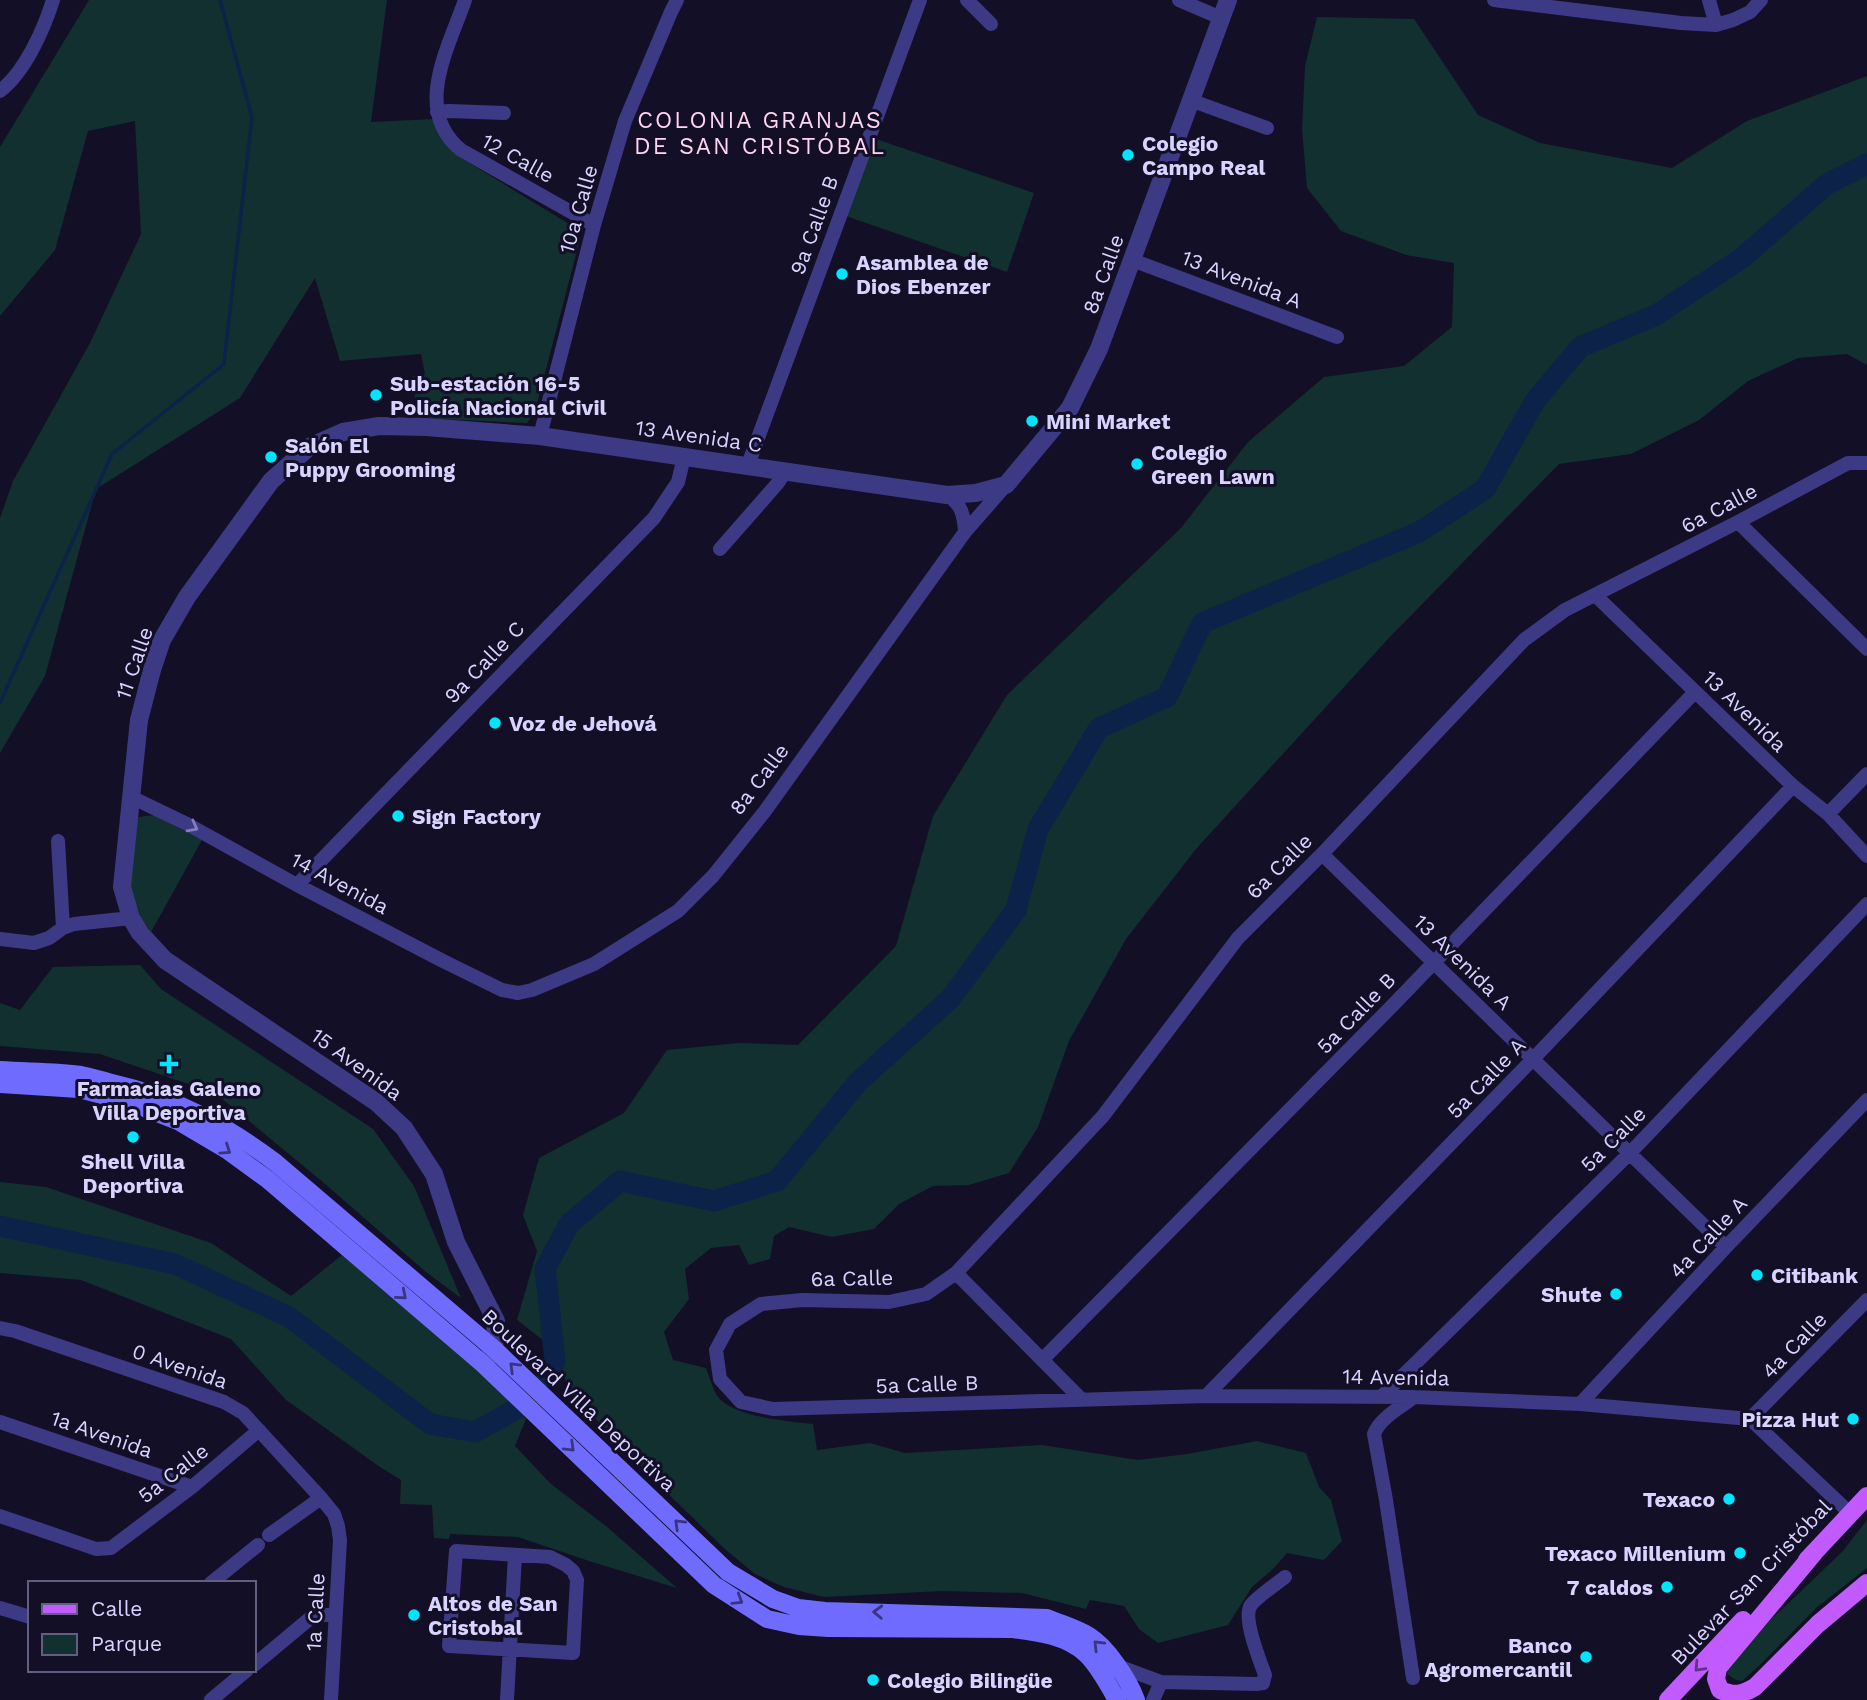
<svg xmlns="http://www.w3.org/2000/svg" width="1867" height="1700" viewBox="0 0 1867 1700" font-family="'Work Sans',sans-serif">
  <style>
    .green { fill: #12302f }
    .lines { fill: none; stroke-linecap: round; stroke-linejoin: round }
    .stream { stroke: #0c2248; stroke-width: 3.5 }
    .river { stroke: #0c2248; stroke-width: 21 }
    .minor { stroke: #3d3a85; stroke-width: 14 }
    .tertiary { stroke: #3d3a85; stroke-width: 18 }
    .secondary { stroke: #6f6bff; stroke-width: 18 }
    .primary { stroke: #c25bff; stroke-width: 18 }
    .oneway { stroke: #837fbc }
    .oneway2 { stroke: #38347d }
    .oneway3 { stroke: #623188 }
    .poi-dot { fill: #00e5ff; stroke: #130f26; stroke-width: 2.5 }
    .labels { text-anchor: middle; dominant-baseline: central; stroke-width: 6; stroke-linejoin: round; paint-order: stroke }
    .poi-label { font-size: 21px; font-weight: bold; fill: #d9d4ff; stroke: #130f26; text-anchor: start }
    .street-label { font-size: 21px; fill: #d9d4ff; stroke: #130f26 }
    .neighbourhood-label { font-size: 23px; letter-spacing: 2px; fill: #ffd6f0; stroke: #130f26 }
  </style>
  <rect width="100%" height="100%" fill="#130f26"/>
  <path class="green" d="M89,0H387L371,122L435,119L458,156L569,224L576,233L579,243L538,400L534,414L527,423L417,418L413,376L425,374L421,354L340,361L315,278L240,398L96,489L45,676L0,753V518L13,481L90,343L141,234L135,121L88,131L55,250L0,316V147Z
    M1317,17L1414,19L1478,115L1540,143L1672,168L1747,121L1867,76V365L1847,354L1798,358L1748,381L1699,420L1631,454L1559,464L1388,639L1196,849L1126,939L1069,1041L1038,1127L1009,1173L969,1185L933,1186L899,1204L874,1229L832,1237L789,1227L774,1236L770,1259L749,1265L739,1245L711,1248L685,1269L689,1299L664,1332L673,1360L706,1368C709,1376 712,1386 716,1394C729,1417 788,1421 813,1424L817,1450L870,1443L905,1453L1042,1445L1138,1460L1187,1454L1257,1441L1306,1453L1319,1487L1331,1500L1342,1541L1324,1560L1287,1553L1274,1568L1252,1587L1228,1625L1158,1643L1139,1629L1124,1606L1090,1600L1086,1609L1022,1593L941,1591L824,1597L784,1587L755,1574L726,1550L659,1485L568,1390L557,1351L517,1320L537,1251L523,1215L539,1158L624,1113L667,1050L739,1043L798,1045L896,946L933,816L1007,695L1181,528L1248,442L1324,377L1404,366L1452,327L1454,263L1406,255L1341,231L1307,188L1302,129L1305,66Z
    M873,138L1034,193L1007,272L846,216Z
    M154,815L202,840L151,932L141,918L127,878L132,828L139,817Z
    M140,965L161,989L373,1129L414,1186L461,1298L426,1272L324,1183L215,1093L100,1054L0,1046V1003L20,1010L53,967Z
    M0,1182L46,1187L211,1243L291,1296L342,1255L497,1386L526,1419L515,1446L551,1484L606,1526L677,1588L589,1561L518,1537L450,1534L449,1539L434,1538L432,1505L400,1504L401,1480L380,1467L286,1400L231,1339L81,1280L0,1273Z
    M1867,1520V1568L1816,1608L1760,1665L1742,1681L1736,1680L1727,1674L1728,1665L1734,1655L1842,1552Z"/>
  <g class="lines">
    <path class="stream" d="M0,703L112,454L224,364L252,117L220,0"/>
    <path class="river" d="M0,1226L175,1264L289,1317L430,1424L475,1432L518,1408
      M547,1376L555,1361L545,1269L569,1224L620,1181L714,1201L777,1181L858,1082L950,999L1016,910L1038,829L1099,728L1167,697L1202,623L1419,532L1485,489L1535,401L1580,347L1656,315L1742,258L1827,184L1867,164"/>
    <path class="minor" d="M465,0C449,47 412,110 461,150L594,225
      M967,0L991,24
      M1179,0L1221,18
      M1494,0L1681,23L1716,25L1733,20L1750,12L1761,0
      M1709,0L1716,25
      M0,91C25,72 44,29 53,0
      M1190,100L1267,128
      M437,112L449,111L504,113
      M1132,260L1337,337
      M540,436L594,225L625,121L671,12L677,0
      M748,465L920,0
      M947,495C962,504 964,516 965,532
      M1738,522L1867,649
      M720,549L777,484L785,472
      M1595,595L1793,786L1828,814L1867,856
      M131,797L187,824L297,885L443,961L502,990L518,993L532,990L594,964L678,911L713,876L765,811L965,532L1006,485
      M1828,814L1867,774
      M58,841L63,928
      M1322,854L1726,1247
      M297,885L654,518L678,482L684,457
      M0,939L34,943L49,938L63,928L74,924L131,918
      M956,1273L1082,1400
      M0,1328L15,1331L224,1402L243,1413L321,1498L334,1514L338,1526L340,1540L331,1700
      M1042,1360L1392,1006L1695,692
      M1206,1396L1533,1059L1793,786
      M1381,1397L1630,1153L1867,904
      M1580,1404L1726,1247L1867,1100
      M1750,1419L1867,1300
      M0,1422L192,1487
      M1850,1513L1750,1419L1580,1404L1414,1397L1206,1396L773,1409L741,1402L720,1379L716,1350L730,1324L761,1304L802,1300L889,1302L926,1294L956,1273L1103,1116L1238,938L1322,854L1524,640L1565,610L1738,522L1848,463H1867
      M0,1516L96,1549L111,1548L192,1487L259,1430
      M269,1535L321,1498
      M456,1551L550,1557L566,1565L573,1571L577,1580L573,1653L449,1646Z
      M211,1583L258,1545
      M0,1608L30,1617
      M254,1665L314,1615H336
      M1118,1666L1161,1682L1256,1684L1263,1683L1265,1675C1260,1661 1242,1617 1251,1605C1258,1596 1275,1585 1285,1577
      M1413,1678L1386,1500L1374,1434C1380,1418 1400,1408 1414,1397
      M211,1700L247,1670
      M507,1700L515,1555
      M1153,1700L1161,1682"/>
    <path class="tertiary" d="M487,1359L494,1349L496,1321L456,1242L434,1174L404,1128L376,1102L165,960L140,933L131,918L122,887L139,720L152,670L162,640L187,597L271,481L309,447L343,432L379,426L426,427L540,436L947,495L976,493L1006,485L1070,408L1099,349L1228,0"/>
    <path class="secondary" d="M0,1070C27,1072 55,1071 81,1075C91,1077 102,1080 112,1083C174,1097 226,1125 276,1163L494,1349L728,1572L773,1599L798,1608L825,1611L1047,1618C1061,1624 1076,1628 1089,1636C1107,1647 1129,1680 1136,1700
      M0,1084L79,1089L129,1102L178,1121L227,1150L267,1179L483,1364L714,1585L767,1619L799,1626L828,1628L1013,1629C1038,1632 1067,1636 1086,1654C1098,1665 1109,1686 1117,1700"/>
    <path class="primary" d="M1814,1553L1718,1668L1716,1679L1720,1690C1734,1696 1742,1695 1755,1687L1818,1624L1867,1583
      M1807,1560L1867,1496
      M1668,1700L1743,1620"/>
  </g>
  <defs><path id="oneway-chevron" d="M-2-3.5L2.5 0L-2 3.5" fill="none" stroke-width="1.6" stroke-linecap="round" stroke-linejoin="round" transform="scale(1.75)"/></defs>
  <use class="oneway" href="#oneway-chevron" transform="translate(193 827) rotate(28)"/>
  <g class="oneway2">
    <use href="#oneway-chevron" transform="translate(226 1150) rotate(34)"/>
    <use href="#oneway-chevron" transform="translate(402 1295) rotate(40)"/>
    <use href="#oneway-chevron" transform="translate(514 1367) rotate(-136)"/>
    <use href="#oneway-chevron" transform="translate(570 1447) rotate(44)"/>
    <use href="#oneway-chevron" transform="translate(679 1524) rotate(-136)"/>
    <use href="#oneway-chevron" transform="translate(738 1600) rotate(32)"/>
    <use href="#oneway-chevron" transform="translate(878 1612) rotate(-178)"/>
    <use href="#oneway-chevron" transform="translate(1098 1645) rotate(-135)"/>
  </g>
  <use class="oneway3" href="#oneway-chevron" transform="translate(1699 1667) rotate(133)"/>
  <g class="poi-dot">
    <circle cx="1128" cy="155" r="7"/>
    <circle cx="842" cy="274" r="7"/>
    <circle cx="376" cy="395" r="7"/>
    <circle cx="1032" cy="421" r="7"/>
    <circle cx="271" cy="457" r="7"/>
    <circle cx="1137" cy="464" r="7"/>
    <circle cx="495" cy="723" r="7"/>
    <circle cx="398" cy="816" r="7"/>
    <path d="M165.5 1053.5h7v7h7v7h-7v7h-7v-7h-7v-7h7z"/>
    <circle cx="133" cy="1137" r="7"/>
    <circle cx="1757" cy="1275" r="7"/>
    <circle cx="1616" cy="1294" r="7"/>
    <circle cx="1853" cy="1419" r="7"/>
    <circle cx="1729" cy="1499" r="7"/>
    <circle cx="1740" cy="1553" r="7"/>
    <circle cx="1667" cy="1587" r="7"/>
    <circle cx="414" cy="1615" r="7"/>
    <circle cx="1586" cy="1657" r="7"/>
    <circle cx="873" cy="1680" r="7"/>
  </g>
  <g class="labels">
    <g class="poi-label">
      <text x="1142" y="143">Colegio<tspan x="1142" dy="24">Campo Real</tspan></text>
      <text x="856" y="262">Asamblea de<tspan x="856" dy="24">Dios Ebenzer</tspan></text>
      <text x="390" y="383">Sub-estación 16-5<tspan x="390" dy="24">Policía Nacional Civil</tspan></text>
      <text x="1046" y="421">Mini Market</text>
      <text x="285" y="445">Salón El<tspan x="285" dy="24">Puppy Grooming</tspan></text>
      <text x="1151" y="452">Colegio<tspan x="1151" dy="24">Green Lawn</tspan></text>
      <text x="509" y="723">Voz de Jehová</text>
      <text x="412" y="816">Sign Factory</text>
      <text x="169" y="1088" text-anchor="middle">Farmacias Galeno<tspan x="169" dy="24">Villa Deportiva</tspan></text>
      <text x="133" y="1161" text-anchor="middle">Shell Villa<tspan x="133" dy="24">Deportiva</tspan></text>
      <text x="1771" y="1275">Citibank</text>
      <text x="1602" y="1294" text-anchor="end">Shute</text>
      <text x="1839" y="1419" text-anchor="end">Pizza Hut</text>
      <text x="1715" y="1499" text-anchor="end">Texaco</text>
      <text x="1726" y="1553" text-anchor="end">Texaco Millenium</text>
      <text x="1653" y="1587" text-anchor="end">7 caldos</text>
      <text x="428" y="1603">Altos de San<tspan x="428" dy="24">Cristobal</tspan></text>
      <text x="1572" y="1645" text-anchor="end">Banco<tspan x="1572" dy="24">Agromercantil</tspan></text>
      <text x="887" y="1680">Colegio Bilingüe</text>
    </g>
    <g class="street-label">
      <text transform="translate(518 158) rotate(29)">12 Calle</text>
      <text transform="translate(578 209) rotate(-74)">10a Calle</text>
      <text transform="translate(814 225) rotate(-70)">9a Calle B</text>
      <text transform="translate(1103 274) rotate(-70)">8a Calle</text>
      <text transform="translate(1242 279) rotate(21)">13 Avenida A</text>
      <text transform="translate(699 436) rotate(8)">13 Avenida C</text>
      <text transform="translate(1719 508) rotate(-28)">6a Calle</text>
      <text transform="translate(484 662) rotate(-46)">9a Calle C</text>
      <text transform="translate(134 663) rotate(-71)">11 Calle</text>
      <text transform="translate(1745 711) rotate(44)">13 Avenida</text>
      <text transform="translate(759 779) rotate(-53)">8a Calle</text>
      <text transform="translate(1279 866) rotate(-45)">6a Calle</text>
      <text transform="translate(340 883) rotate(28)">14 Avenida</text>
      <text transform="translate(1463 962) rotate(44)">13 Avenida A</text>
      <text transform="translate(1356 1013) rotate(-46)">5a Calle B</text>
      <text transform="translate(357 1064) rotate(36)">15 Avenida</text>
      <text transform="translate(1486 1078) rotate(-46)">5a Calle A</text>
      <text transform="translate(1613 1139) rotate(-45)">5a Calle</text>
      <text transform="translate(1708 1237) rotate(-47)">4a Calle A</text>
      <text transform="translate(852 1278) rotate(-1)">6a Calle</text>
      <text transform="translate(1794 1345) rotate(-46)">4a Calle</text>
      <text transform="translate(180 1366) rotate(19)">0 Avenida</text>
      <text transform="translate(1396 1377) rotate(1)">14 Avenida</text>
      <text transform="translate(927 1384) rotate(-2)">5a Calle B</text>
      <text transform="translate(579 1400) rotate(43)">Boulevard Villa Deportiva</text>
      <text transform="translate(102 1434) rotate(19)">1a Avenida</text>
      <text transform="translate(173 1473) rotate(-38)">5a Calle</text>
      <text transform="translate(1751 1582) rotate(-46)">Bulevar San Cristóbal</text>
      <text transform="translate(315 1612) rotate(-87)">1a Calle</text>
    </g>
    <g class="neighbourhood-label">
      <text x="760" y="120">COLONIA GRANJAS<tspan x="760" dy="26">DE SAN CRISTÓBAL</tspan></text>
    </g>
  </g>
  <rect x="28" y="1581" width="228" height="91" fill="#130f26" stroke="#625e7d" stroke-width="2"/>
  <rect x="42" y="1604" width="35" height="10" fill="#c25bff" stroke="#625e7d" stroke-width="2"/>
  <text x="91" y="1616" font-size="21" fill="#d9d4ff">Calle</text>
  <rect x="42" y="1634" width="35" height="21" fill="#12302f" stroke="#625e7d" stroke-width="2"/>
  <text x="91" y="1651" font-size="21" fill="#d9d4ff">Parque</text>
</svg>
